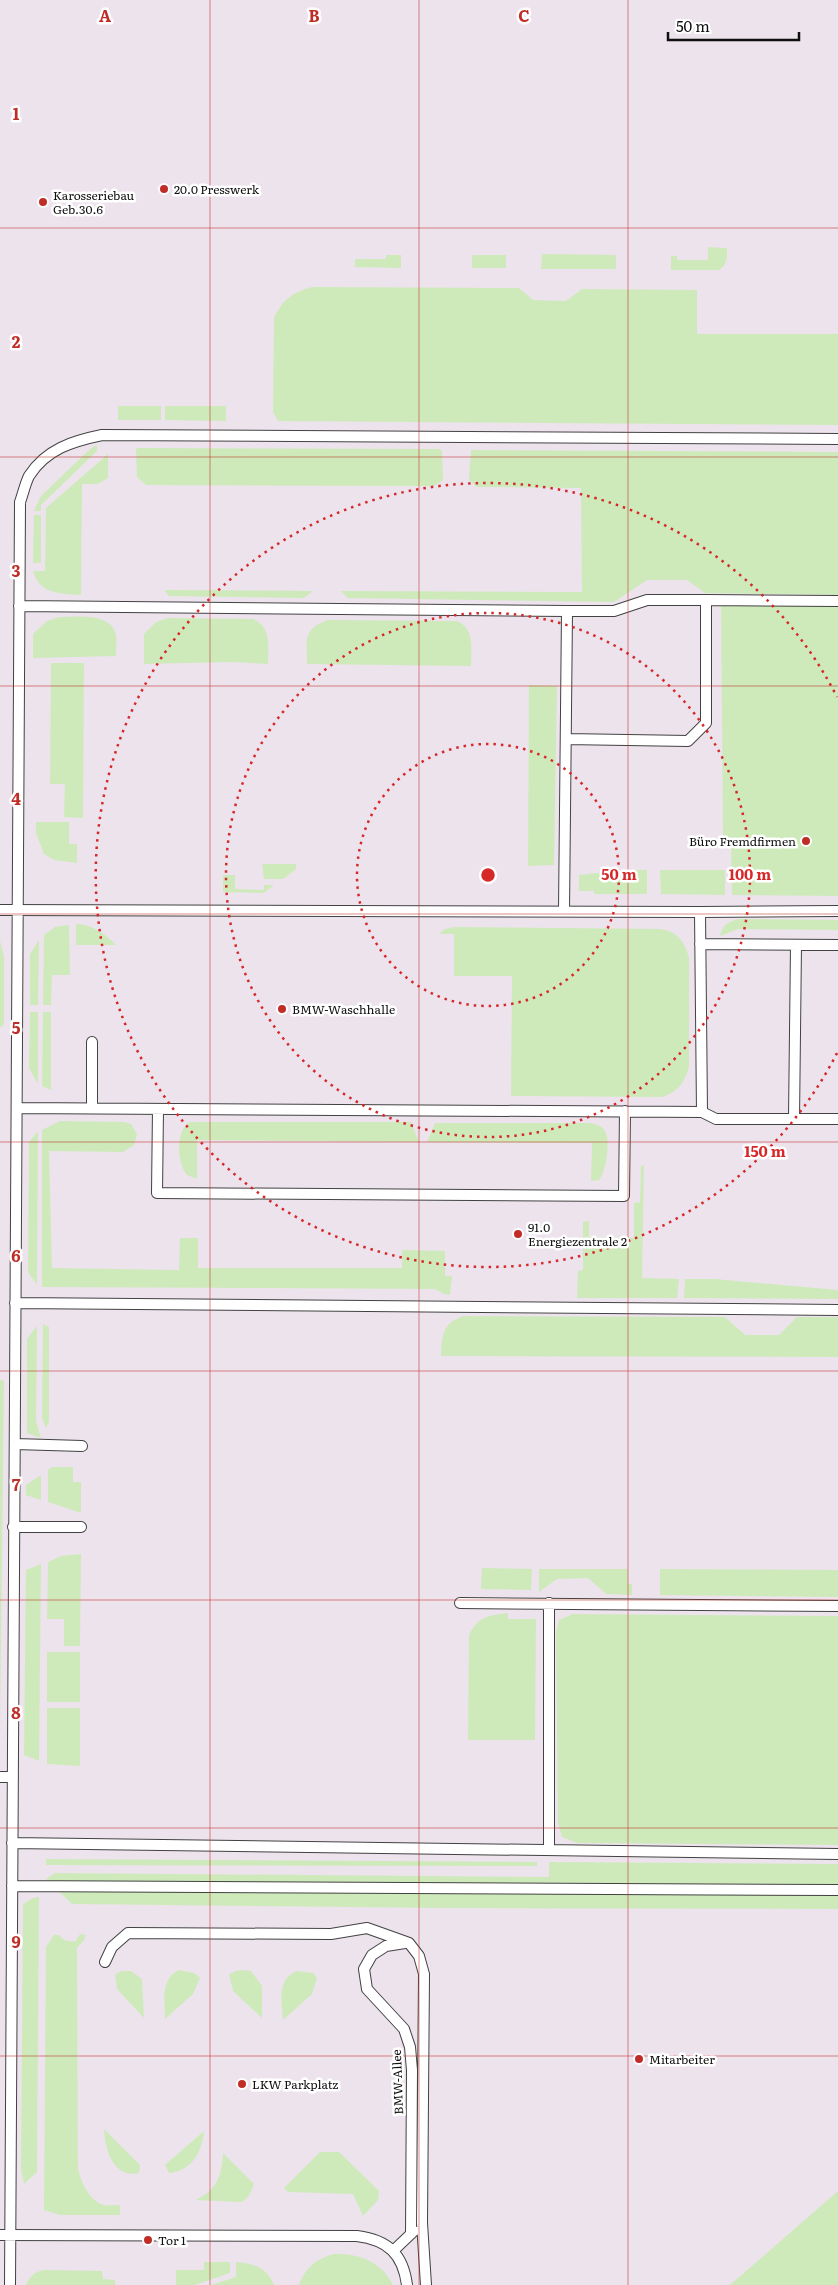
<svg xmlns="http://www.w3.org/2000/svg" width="838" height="2285" viewBox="0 0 838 2285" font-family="Literata,serif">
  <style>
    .industrial { fill: #ede3ed }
    .green { fill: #ceeaba }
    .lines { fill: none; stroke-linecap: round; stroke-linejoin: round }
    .lane-casing { stroke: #424242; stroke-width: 12 }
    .lane { stroke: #fff; stroke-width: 10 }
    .grid { fill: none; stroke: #bf2d26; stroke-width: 1; stroke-opacity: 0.55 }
    .ring { fill: none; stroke: #d62828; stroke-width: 2.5; stroke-dasharray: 2.5 5 }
    .poi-dot { fill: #bf2d26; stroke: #fff; stroke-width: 2 }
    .labels { text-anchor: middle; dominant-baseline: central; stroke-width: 5; stroke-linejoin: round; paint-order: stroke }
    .poi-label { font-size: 12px; fill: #0f0f0f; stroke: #fff; text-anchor: start }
    .street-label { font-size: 12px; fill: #0f0f0f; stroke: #fff }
    .grid-label { font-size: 16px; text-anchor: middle; font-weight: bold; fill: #bf2d26; stroke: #fff; stroke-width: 5; stroke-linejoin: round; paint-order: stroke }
    .centre { fill: #d62828; stroke: #fff; stroke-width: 2.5 }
    .ring-label { font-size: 15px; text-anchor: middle; font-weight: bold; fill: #d62828; stroke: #fff; stroke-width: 5; stroke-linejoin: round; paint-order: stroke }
  </style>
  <rect width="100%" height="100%" fill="#fffdf0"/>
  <path class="industrial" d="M0,0H838V2193L737,2285H0Z"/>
  <path class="green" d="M708,247L727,248C727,257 728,264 719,270H671V256H677V260H708Z
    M542,254L616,255V269H541Z
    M386,255H401V268L355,267V259H386Z
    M472,255H506V268H472Z
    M312,287L519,288L533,300L566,301L582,289L697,290V334H838V425L278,421L273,412L274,318C282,300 293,292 312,287Z
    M118,406H161V420H118Z
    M165,406H226V421L165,420Z
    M97,445V451L41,505V511H34L41,496L90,449Z
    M138,448L440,449L442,451L443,480L434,486L146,485L137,477L136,449Z
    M471,450L838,452V595L705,593L687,580H647L614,602L348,598L341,591L582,592L581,488L477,487L469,480Z
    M108,454V478L98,484H82L81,595C61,594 39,594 33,571H45L46,508Z
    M34,515H41V563H33Z
    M164,590L313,591L304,598L169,596Z
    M721,604L838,605V896L732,895L731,839H723Z
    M59,617C76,617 111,612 116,635C117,642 116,649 116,656L33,658V634L47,621Z
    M168,618L253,619C272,627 268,647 268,664L231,662L144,664V634L156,622Z
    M328,620L457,621C475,629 471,648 471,666L307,664C307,641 302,629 328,620Z
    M51,663H84L83,818L64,817L65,784H50Z
    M529,685L557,686L554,865L528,866Z
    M36,822H69V844H77V863L54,860L44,854L36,833Z
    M262,864H296V869L283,879H264Z
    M624,870H647V894H594V891H579V875Z
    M660,870H725V895L661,894Z
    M223,875H235V889L264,890V885H274L264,893L223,892Z
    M738,919L838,920V930L738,929L720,936C722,925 728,922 738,919Z
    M76,924C92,924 105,934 116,945H76Z
    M69,925L70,975H52L51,1005H43L44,935L55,927Z
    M454,927L661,929C678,932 685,942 689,958V1066C685,1082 679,1091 663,1097L511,1096L512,976H454V934H439L445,929Z
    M39,940L38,1005H30V954Z
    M0,941L4,957V1023L2,1027H0Z
    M30,1012H38V1084L29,1068Z
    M43,1012H51V1090L42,1086Z
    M60,1121L124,1122L131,1124L137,1134L134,1145L123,1152L49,1151L52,1268L179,1270L180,1238H198V1268H402V1250L445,1251V1276H452L450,1295L444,1294L435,1289L42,1287V1130Z
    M189,1122H411L419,1142L197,1140V1179L187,1175C177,1163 175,1133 189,1122Z
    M435,1123H591C596,1124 602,1126 605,1131C611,1141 606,1172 599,1180L591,1181L592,1143L427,1142Z
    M38,1131L37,1285L28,1272L29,1142Z
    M644,1165L642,1278L679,1279L677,1298H577L578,1271L583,1270V1222L589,1221V1237L634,1238V1203L640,1202L641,1166Z
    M685,1279H715L838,1290V1299L684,1298Z
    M463,1316L725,1317L745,1335H779L797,1317H838V1357L441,1356C442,1335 442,1324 463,1316Z
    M43,1324L49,1327V1422L46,1428L42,1418Z
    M37,1326L36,1421L41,1438L27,1433V1339Z
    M0,1380L4,1381L0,1730Z
    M52,1467H73V1482H81V1513L48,1502V1470Z
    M41,1475V1500L26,1495V1485Z
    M81,1554L80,1646H64V1619H47L48,1562L61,1556Z
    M41,1564L39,1761L24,1755L26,1570Z
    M482,1568L532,1569L531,1590L481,1589Z
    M539,1569H628V1584H632V1595L606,1594L588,1578L557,1579L539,1592Z
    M660,1569L838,1570V1597L660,1595Z
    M508,1613V1619H536L535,1740H468L469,1635C479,1616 487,1616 508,1613Z
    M573,1614L838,1616V1845L577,1843L562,1837L558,1823L556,1633L559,1620Z
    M47,1652H80V1702H47Z
    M47,1708H80V1766L47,1764Z
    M46,1859L537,1862V1866L46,1865Z
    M549,1862L838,1864V1909L444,1908L72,1904L46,1879L55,1873L549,1877Z
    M39,1897L37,2172L24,2184L21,2169L23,1904L33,1898Z
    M80,1934L86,1935L84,1940L77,1948L78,2168C81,2182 88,2199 103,2205C108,2206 115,2205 120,2205V2215H60L44,2210L46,1947L54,1935H59C64,1941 69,1942 76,1941Z
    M179,1970L194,1973L200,1978L193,1994L165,2019C165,2002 160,1979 179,1970Z
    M244,1970L251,1971L262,1986V2018L233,1991L229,1974L236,1971Z
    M122,1971H131L142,1979L144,2018L117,1989L115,1974Z
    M297,1971L313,1973L317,1978L312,1994L283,2020C282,2002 276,1979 297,1971Z
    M104,2129L140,2165L139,2173C113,2179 105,2149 104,2129Z
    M204,2131C202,2152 192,2171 169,2173L165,2165Z
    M320,2152H339L379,2191L378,2200L363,2216L353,2194L288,2192L284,2188Z
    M223,2153L254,2184L249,2196L242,2202L195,2200C217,2191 222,2175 223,2153Z
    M838,2191V2285H730Z
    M334,2254C359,2253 382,2262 393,2285H299C306,2267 316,2259 334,2254Z
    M204,2262H230V2273L195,2285H176V2270H204Z
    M236,2262C253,2263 267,2268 274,2285H211L236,2277Z
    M44,2270L102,2271L103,2279L115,2280V2285H26C30,2276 34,2272 44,2270Z"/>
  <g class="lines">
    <defs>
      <path id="lane" d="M19,606L567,611L564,911
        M567,611H614L647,600H706
        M566,739L688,741L706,723V600L838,601
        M0,910L700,912L702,1112L17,1108
        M700,912L838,911
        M700,944L838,945
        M92,1042V1108
        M158,1109L157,1193L624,1196L625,1111
        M702,1112L716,1119H838
        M794,1119L796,945
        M15,1303L838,1310
        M15,1444L82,1446
        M13,1527H81
        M460,1603L838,1606
        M0,1777H13
        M12,1843L838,1854
        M549,1850V1603
        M12,1886L838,1890
        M405,1943L386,1946L372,1955L364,1969L367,1989L404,2029L410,2047L412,2070L411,2234
        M105,1962L112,1947L128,1933L331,1934L367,1928L409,1943L419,1956L424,1974L422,2223L426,2285
        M0,2235L357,2236C388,2240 403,2254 407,2285
        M393,2251L414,2231
        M10,2285L20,502C23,494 25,484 29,476C46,449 73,441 102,435L838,439"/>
    </defs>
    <use href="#lane" class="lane-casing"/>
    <use href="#lane" class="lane"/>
  </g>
  <path class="grid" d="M210,0V2285M419,0V2285M628,0V2285M0,228H838M0,457H838M0,686H838M0,914H838M0,1142H838M0,1371H838M0,1600H838M0,1828H838M0,2056H838"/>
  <g class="ring">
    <circle cx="488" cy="875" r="131"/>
    <circle cx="488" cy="875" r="262"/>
    <path d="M837 1053A392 392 0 1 1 837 697"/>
  </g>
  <g class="poi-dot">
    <circle cx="164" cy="189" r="5"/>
    <circle cx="43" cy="202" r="5"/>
    <circle cx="806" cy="841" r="5"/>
    <circle cx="282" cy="1009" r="5"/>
    <circle cx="518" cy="1234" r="5"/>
    <circle cx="639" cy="2059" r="5"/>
    <circle cx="242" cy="2084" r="5"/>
    <circle cx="148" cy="2240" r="5"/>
  </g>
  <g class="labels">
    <g class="poi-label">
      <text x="174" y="189">20.0 Presswerk</text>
      <text x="53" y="195">Karosseriebau<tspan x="53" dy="14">Geb.30.6</tspan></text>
      <text x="796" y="841" text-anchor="end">Büro Fremdfirmen</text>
      <text x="292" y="1009">BMW-Waschhalle</text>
      <text x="528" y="1227">91.0<tspan x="528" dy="14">Energiezentrale 2</tspan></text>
      <text x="649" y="2059">Mitarbeiter</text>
      <text x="252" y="2084">LKW Parkplatz</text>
      <text x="158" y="2240">Tor 1</text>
    </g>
    <g class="street-label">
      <text transform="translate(397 2082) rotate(-92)">BMW-Allee</text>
    </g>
  </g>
  <g class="grid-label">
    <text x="105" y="22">A</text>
    <text x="314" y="22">B</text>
    <text x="524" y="22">C</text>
    <text x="16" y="120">1</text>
    <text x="16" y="348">2</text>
    <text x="16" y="577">3</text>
    <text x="16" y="805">4</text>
    <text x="16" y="1034">5</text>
    <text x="16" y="1262">6</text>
    <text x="16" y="1491">7</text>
    <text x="16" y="1719">8</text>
    <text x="16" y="1948">9</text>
  </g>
  <circle cx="488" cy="875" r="8" class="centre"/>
  <g class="ring-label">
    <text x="619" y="880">50 m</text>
    <text x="750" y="880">100 m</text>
    <text x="765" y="1157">150 m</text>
  </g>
  <path d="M668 32v8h131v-8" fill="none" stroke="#0f0f0f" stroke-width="2.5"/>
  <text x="676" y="32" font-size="15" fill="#0f0f0f" stroke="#ffffff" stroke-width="4" paint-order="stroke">50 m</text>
</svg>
